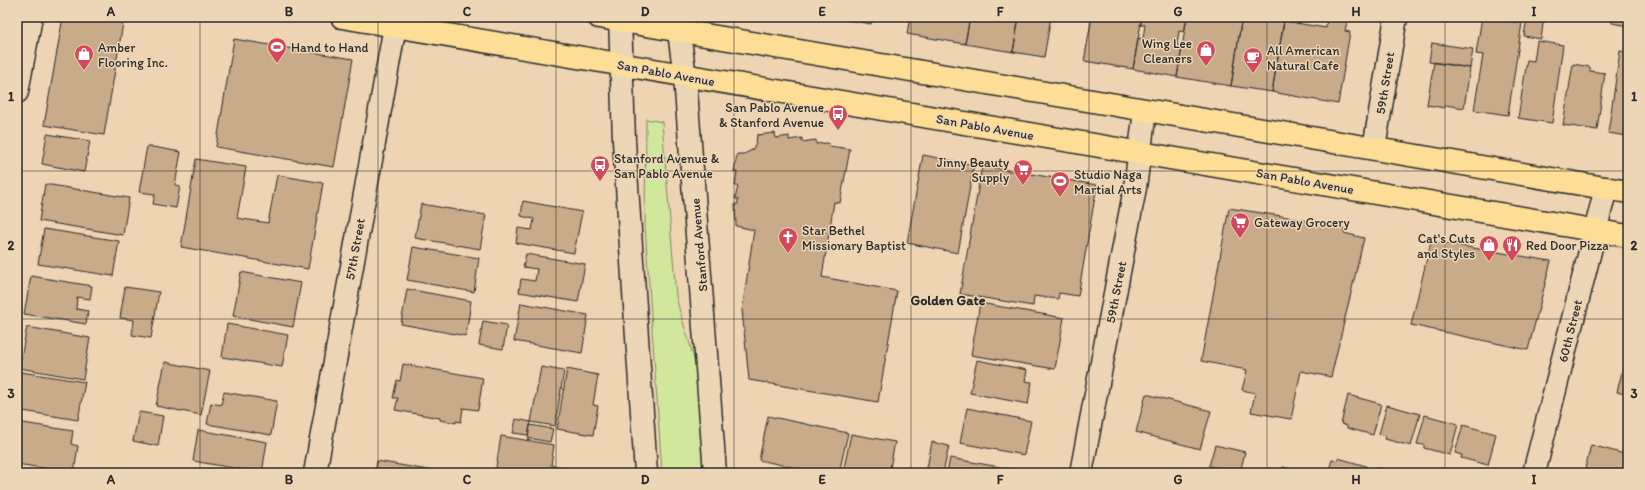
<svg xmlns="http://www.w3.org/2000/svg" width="1645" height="490" viewBox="0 0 1645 490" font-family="Itim,sans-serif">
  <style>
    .green { fill: #d0e79c; stroke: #7e8964 }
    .building { fill: #c9aa89; stroke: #2b2b2b }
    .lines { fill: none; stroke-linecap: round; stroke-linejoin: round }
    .street-casing { stroke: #2b2b2b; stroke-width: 25 }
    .secondary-casing { stroke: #2b2b2b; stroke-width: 25 }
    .primary-casing { stroke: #2b2b2b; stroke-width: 25 }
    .street { stroke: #ecd6b5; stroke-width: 22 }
    .secondary { stroke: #ecd6b5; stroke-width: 22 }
    .primary { stroke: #fedd96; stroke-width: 22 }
    .grid { fill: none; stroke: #2b2b2b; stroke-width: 1; stroke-opacity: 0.55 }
    .labels { text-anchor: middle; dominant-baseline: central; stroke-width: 3; stroke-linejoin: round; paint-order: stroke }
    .poi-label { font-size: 13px; fill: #2b2b2b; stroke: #ecd6b5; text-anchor: start }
    .street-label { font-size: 13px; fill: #2b2b2b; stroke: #ecd6b5 }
    .neighbourhood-label { font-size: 14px; font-weight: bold; fill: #2b2b2b; stroke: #ecd6b5 }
    .neatline { fill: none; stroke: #2b2b2b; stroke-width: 1.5 }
    .grid-label { font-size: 13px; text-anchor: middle; font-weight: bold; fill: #2b2b2b }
  </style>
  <rect width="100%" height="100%" fill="#eed4b2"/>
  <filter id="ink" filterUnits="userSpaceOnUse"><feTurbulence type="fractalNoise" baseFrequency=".025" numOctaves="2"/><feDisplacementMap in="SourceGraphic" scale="8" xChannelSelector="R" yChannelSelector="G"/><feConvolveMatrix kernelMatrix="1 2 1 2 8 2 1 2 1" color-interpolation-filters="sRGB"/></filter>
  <g filter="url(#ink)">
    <path class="green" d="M646,119L662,122L676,296C682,324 694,350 698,379C703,410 703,442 705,473H662L645,226Z"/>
    <path class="building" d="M63,17H124L104,135L44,125Z
      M832,17H873L871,24Z
      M910,17H970L965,44L907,34Z
      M970,17H1019L1013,52L965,44Z
      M1019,17H1051L1044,57L1013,52Z
      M1092,17H1142L1133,69L1084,61Z
      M1142,17H1187L1184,32L1179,31L1177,45L1182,46L1177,77L1133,69L1138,38L1143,39L1145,25H1140Z
      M1187,17H1242L1231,86L1177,77Z
      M1242,17H1259L1284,21L1272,92L1231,86Z
      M1327,17H1348L1345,31L1350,32L1338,104L1272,92L1284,21L1326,28Z
      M1482,17L1522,23L1508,115L1474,110L1483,55L1476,54Z
      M1527,17H1544L1541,39L1524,36Z
      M1612,17H1628V26L1612,23Z
      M234,39L353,59L334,167L216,147Z
      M1537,41L1563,45L1552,123L1518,118L1527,60L1534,61Z
      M1432,43L1473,49L1470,68L1429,62Z
      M1620,51L1628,52L1627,136L1608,133Z
      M1434,62L1470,68L1464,108L1445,105V108L1427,105Z
      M1573,64L1590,67V71L1605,73L1597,130L1563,125Z
      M775,133L776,138L789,136V140L802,138V142L816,140V144L828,143L829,146L850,149L840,203L834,202L822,277L897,291L878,402L749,380L742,310L754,230L736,226L735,204H738V199H735L738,186H735L737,172H734L737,154H744L752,150L756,143L757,135Z
      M47,134L90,141L84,172L42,164Z
      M147,146L181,152L175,185L180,186L176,208L153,204L155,194L139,192Z
      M923,155L974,165L958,253L907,243Z
      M196,159L246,167L237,218L268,223L277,175L323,183L308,269L181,247Z
      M982,166L1097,185L1078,296L1059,293L1058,299L1034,296L1033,306L960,294Z
      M45,184L129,198L123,235L39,221Z
      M523,201L582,212L574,253L516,243L518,228L532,230L534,219L521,216Z
      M421,204L486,215L480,249L415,238Z
      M1229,208L1288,217L1345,229L1344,233L1364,238L1331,377L1301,371L1291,419L1251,412L1255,393L1242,390L1247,370L1201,361Z
      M44,229L119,241L113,276L38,264Z
      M1431,241L1551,261L1528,350L1411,325Z
      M413,247L479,258L474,292L407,280Z
      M526,254L585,264L578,302L519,292L521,279L535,281L537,269L523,267Z
      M241,272L301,283L293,327L233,316Z
      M31,276L92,286L90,299L77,297L76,309L88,311L86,324L24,314Z
      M125,287L159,292L151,338L132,335L134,320L120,318Z
      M407,289L471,301L466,336L401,324Z
      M521,303L588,315L582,353L514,341Z
      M980,303L1064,318L1055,369L971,355Z
      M483,321L507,325L503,349L479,345Z
      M227,324L288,335L282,367L222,357Z
      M27,327L90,338L83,379L19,368Z
      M1628,348V395L1617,392Z
      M977,360L1027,370L1025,381L1032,382L1028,404L970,393Z
      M165,362L210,371L201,415L156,406Z
      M403,364L483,378L478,410L463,408L461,422L456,421V423L440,420V418L395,410L398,398H393L397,380L400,381Z
      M541,367L564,371L555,426L531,422Z
      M567,369L598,375L593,405L598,406L593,435L557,429Z
      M21,372L85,382L78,420L17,410V379H19Z
      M224,392L277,401L271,435L207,424L211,403L221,405Z
      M1146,394L1211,411L1200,449L1136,432Z
      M1348,395L1381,404L1373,435L1347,428V426L1341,424Z
      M1387,405L1420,414L1411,446L1385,439L1386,436L1379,434Z
      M967,408L1031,421L1024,455L960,443Z
      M139,412L163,416L158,446L133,441Z
      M1425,415L1458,424L1450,455L1424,448V445L1417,444Z
      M768,416L848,433L839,473H819L759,460Z
      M516,419L531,422L528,435L513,433Z
      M17,422L73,431L71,444L78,446L74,473L17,464Z
      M530,425L553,429L550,442L528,438Z
      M1463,425L1496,434L1488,465L1461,458L1462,455L1455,453Z
      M198,430L267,442L262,473L193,461Z
      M851,434L895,442L889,473H843Z
      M501,436L554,445L551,465L594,473H495Z
      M932,442L949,446L943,473H926Z
      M1215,445L1245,452L1240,473L1209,466Z
      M1591,445L1628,455V473H1584Z
      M950,458L1021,471V473H947Z
      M1338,458L1366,466L1364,473H1328L1332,460L1337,461Z
      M377,461L439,472V473H375Z
      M1283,467L1305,473H1282Z
      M1377,468L1396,473H1370L1371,470L1376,471Z"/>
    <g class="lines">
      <defs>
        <path id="street" d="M17,92L31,17
          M1374,148L1396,17
          M315,473L395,26
          M1081,473L1135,188L1145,111
          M1534,473L1606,188"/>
        <path id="secondary" d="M620,17L624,141L646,473
          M677,17L685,77L715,473"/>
        <path id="primary" d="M342,17L1628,236
          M599,17L1628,192"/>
      </defs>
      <use href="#street" class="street-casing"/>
      <use href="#secondary" class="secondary-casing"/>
      <use href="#primary" class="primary-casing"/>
      <use href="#street" class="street"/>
      <use href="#secondary" class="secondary"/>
      <use href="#primary" class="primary"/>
    </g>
  </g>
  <path class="grid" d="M200,17V473M378,17V473M556,17V473M734,17V473M911,17V473M1089,17V473M1267,17V473M1445,17V473M17,171H1628M17,319H1628"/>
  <defs>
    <symbol id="stadium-pin" viewBox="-11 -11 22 30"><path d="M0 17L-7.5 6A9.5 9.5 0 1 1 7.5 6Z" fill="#d1495b" stroke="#ecd6b5"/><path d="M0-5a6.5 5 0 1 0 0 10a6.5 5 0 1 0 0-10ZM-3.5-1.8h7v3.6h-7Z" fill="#fff"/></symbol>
    <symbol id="shop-pin" viewBox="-11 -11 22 30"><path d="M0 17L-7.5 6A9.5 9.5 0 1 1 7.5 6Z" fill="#d1495b" stroke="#ecd6b5"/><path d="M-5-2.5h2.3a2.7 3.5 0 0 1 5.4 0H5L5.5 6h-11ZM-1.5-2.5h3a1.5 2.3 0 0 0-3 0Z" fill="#fff"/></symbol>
    <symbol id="cafe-pin" viewBox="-11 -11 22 30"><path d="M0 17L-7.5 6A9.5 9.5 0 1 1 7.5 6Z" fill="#d1495b" stroke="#ecd6b5"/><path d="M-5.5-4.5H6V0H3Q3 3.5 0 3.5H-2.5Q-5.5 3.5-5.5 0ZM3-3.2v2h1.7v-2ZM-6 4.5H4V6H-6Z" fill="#fff"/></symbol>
    <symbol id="bus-pin" viewBox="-11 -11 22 30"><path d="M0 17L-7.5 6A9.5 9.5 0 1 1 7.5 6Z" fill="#d1495b" stroke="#ecd6b5"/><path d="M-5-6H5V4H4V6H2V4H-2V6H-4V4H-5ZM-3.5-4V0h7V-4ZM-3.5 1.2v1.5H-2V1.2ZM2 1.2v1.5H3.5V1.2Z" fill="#fff"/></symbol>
    <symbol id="supermarket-pin" viewBox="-11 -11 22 30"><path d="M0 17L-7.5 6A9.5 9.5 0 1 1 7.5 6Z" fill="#d1495b" stroke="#ecd6b5"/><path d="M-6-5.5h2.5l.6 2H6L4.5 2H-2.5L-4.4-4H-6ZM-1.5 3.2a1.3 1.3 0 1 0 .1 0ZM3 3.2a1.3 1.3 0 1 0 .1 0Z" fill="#fff"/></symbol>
    <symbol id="church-pin" viewBox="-11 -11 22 30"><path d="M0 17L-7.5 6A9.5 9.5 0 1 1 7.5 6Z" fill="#d1495b" stroke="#ecd6b5"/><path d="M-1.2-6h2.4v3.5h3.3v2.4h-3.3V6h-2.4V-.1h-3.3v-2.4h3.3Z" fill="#fff"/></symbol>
    <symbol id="restaurant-pin" viewBox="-11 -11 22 30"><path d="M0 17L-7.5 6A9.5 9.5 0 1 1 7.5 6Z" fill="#d1495b" stroke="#ecd6b5"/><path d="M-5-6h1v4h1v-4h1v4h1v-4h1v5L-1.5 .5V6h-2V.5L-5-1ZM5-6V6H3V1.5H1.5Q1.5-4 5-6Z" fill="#fff"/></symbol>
  </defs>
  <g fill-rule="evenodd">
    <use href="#stadium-pin" x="266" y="36" width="22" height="30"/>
    <use href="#shop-pin" x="1195" y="39" width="22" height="30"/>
    <use href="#shop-pin" x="73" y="43" width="22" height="30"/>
    <use href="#cafe-pin" x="1242" y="46" width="22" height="30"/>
    <use href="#bus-pin" x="827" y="103" width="22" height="30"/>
    <use href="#bus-pin" x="589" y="154" width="22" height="30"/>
    <use href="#supermarket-pin" x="1012" y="158" width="22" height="30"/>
    <use href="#stadium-pin" x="1049" y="170" width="22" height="30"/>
    <use href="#supermarket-pin" x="1229" y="211" width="22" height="30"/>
    <use href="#church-pin" x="777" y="226" width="22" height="30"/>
    <use href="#shop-pin" x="1478" y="234" width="22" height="30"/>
    <use href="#restaurant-pin" x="1501" y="234" width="22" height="30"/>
  </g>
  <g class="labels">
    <g class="poi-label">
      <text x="1192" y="43" text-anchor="end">Wing Lee<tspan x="1192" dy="15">Cleaners</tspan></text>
      <text x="98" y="47">Amber<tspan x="98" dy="15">Flooring Inc.</tspan></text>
      <text x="291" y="47">Hand to Hand</text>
      <text x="1267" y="50">All American<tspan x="1267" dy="15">Natural Cafe</tspan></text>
      <text x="824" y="107" text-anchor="end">San Pablo Avenue<tspan x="824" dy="15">&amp; Stanford Avenue</tspan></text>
      <text x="614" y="158">Stanford Avenue &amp;<tspan x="614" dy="15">San Pablo Avenue</tspan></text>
      <text x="1009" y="162" text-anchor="end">Jinny Beauty<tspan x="1009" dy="15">Supply</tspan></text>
      <text x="1074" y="174">Studio Naga<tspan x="1074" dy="15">Martial Arts</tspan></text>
      <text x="1254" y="222">Gateway Grocery</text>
      <text x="802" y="230">Star Bethel<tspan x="802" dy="15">Missionary Baptist</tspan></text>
      <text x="1475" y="238" text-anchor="end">Cat's Cuts<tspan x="1475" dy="15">and Styles</tspan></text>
      <text x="1526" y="245">Red Door Pizza</text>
    </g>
    <g class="street-label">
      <text transform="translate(666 73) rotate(10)">San Pablo Avenue</text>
      <text transform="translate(1385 83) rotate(-81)">59th Street</text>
      <text transform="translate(985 127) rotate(10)">San Pablo Avenue</text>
      <text transform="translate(1305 181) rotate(10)">San Pablo Avenue</text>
      <text transform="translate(699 245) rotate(-95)">Stanford Avenue</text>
      <text transform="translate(355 249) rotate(-80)">57th Street</text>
      <text transform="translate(1116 292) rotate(-79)">59th Street</text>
      <text transform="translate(1570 331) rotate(-76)">60th Street</text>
    </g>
    <g class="neighbourhood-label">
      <text x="948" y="300">Golden Gate</text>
    </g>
  </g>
  <rect width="1645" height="490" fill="none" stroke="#ecd6b5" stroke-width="44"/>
  <rect x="22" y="22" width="1601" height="446" class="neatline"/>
  <g class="grid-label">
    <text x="111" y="16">A</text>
    <text x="289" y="16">B</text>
    <text x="467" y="16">C</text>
    <text x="645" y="16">D</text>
    <text x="822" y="16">E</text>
    <text x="1000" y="16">F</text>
    <text x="1178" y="16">G</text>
    <text x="1356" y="16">H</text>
    <text x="1534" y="16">I</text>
    <text x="11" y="101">1</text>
    <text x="1634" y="101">1</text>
    <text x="11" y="250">2</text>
    <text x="1634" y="250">2</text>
    <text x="11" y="398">3</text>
    <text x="1634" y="398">3</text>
    <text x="111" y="484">A</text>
    <text x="289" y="484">B</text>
    <text x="467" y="484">C</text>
    <text x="645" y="484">D</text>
    <text x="822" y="484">E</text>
    <text x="1000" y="484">F</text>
    <text x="1178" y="484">G</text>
    <text x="1356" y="484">H</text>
    <text x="1534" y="484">I</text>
  </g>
</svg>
